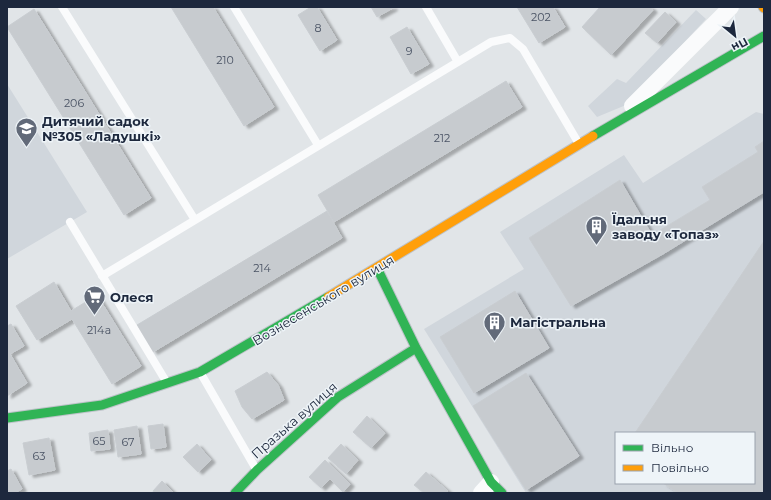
<svg xmlns="http://www.w3.org/2000/svg" width="771" height="500" viewBox="0 0 771 500" font-family="Montserrat,sans-serif">
  <style>
    .built { fill: #d0d6dc; fill-rule: evenodd }
    .building { fill: #c7cbcf; stroke: #c9cdd1; filter: url(#shadow) }
    .lines { fill: none; stroke-linecap: round; stroke-linejoin: round }
    .fast-casing { stroke: #bdc2c8; stroke-width: 11 }
    .slow-casing { stroke: #bdc2c8; stroke-width: 11 }
    .lane { stroke: #fafbfc; stroke-width: 8 }
    .street { stroke: #fafbfc; stroke-width: 16 }
    .fast { stroke: #30b455; stroke-width: 9 }
    .slow { stroke: #ff9f0a; stroke-width: 9 }
    .labels { text-anchor: middle; dominant-baseline: central; stroke-width: 3; stroke-linejoin: round; paint-order: stroke }
    .number-label { font-size: 11px; fill: #495263 }
    .poi-label { font-size: 13px; font-weight: bold; fill: #1d283d; stroke: #eef4f8; text-anchor: start }
    .street-label { font-size: 13px; fill: #1d283d; stroke: #eef4f8 }
  </style>
  <defs>
    <filter id="shadow"><feDropShadow dx="4.5" dy="2.5" stdDeviation="1" flood-color="#0004"/></filter>
  </defs>
  <rect width="100%" height="100%" fill="#e1e5e8"/>
  <path class="built" d="M696,10L706,19L626,105L597,117L588,106L617,79L626,83Z
    M7,84L87,212L7,259Z
    M756,112L764,114V493H526L424,329L524,269L500,232L624,155L643,183ZM616,433H754V483H616Z"/>
  <path class="building" d="M171,7H213L274,107L244,126Z
    M311,7H317L337,40L320,51L298,15Z
    M371,7H393V8L377,17Z
    M517,7H553L565,27L539,43Z
    M600,7H650L653,10L611,55L582,27Z
    M34,9L151,198L124,215L7,27Z
    M665,12L676,22L657,43L645,33Z
    M407,27L429,64L411,74L390,37Z
    M506,81L522,107L334,222L318,195Z
    M764,141V192L663,254L652,235L710,200L702,187L758,152L755,147Z
    M620,180L663,254L571,306L529,238Z
    M327,211L342,238L153,352L137,325Z
    M764,241V493H678L663,483H754V433H635Z
    M54,282L71,311L97,295L141,366L112,384L72,319L37,340L16,306Z
    M515,291L549,348L474,393L440,337Z
    M11,324L24,346L10,354L27,383L7,396V326Z
    M267,372L278,385L284,400L252,419L242,407L235,391Z
    M526,373L579,456L526,490L473,406Z
    M367,416L385,433L371,448L353,432Z
    M163,424L166,447L151,449L148,426Z
    M137,426L141,454L118,457L114,430Z
    M108,430L110,449L91,451L89,433Z
    M49,438L55,470L29,475L23,443Z
    M197,444L211,460L198,472L183,457Z
    M341,444L358,460L346,474L328,458Z
    M325,460L350,484L343,492L330,479L321,488L309,477Z
    M11,469L22,489L14,493H7V471Z
    M426,472L448,491L446,493H424L414,485Z
    M162,481L174,493H154L153,491Z"/>
  <g class="lines">
    <defs>
      <path id="fast" d="M593,136L764,36
        M377,268L416,348L491,482L502,493
        M7,418L102,405L200,372L328,297
        M235,493L257,470L338,397L416,348"/>
      <path id="slow" d="M763,7L764,8
        M328,297L593,136"/>
    </defs>
    <use href="#fast" class="fast-casing"/>
    <use href="#slow" class="slow-casing"/>
    <path class="lane" d="M62,7L195,220
      M234,7L318,145
      M426,7L458,62
      M70,222L167,383
      M102,276L491,42L510,38L523,49L579,144
      M200,372L256,469"/>
    <path class="street" d="M632,106L731,7
      M481,493L491,482"/>
    <use href="#fast" class="fast"/>
    <use href="#slow" class="slow"/>
  </g>
  <defs>
    <symbol id="school-pin" viewBox="-11 -11 22 30"><path d="M0 17L-7.5 6A9.5 9.5 0 1 1 7.5 6Z" fill="#626a79" stroke="#eef4f8"/><path d="M0-5L7-2L0 1L-7-2ZM-4 1L0 2.5L4 1V4Q0 6-4 4Z" fill="#fff"/></symbol>
    <symbol id="building-pin" viewBox="-11 -11 22 30"><path d="M0 17L-7.5 6A9.5 9.5 0 1 1 7.5 6Z" fill="#626a79" stroke="#eef4f8"/><path d="M-4-6H4V6H1V3H-1V6H-4ZM-2.5-4.3h1.7v1.8h-1.7ZM.8-4.3h1.7v1.8H.8ZM-2.5-1h1.7V.8h-1.7ZM.8-1h1.7V.8H.8Z" fill="#fff"/></symbol>
    <symbol id="supermarket-pin" viewBox="-11 -11 22 30"><path d="M0 17L-7.5 6A9.5 9.5 0 1 1 7.5 6Z" fill="#626a79" stroke="#eef4f8"/><path d="M-6-5.5h2.5l.6 2H6L4.5 2H-2.5L-4.4-4H-6ZM-1.5 3.2a1.3 1.3 0 1 0 .1 0ZM3 3.2a1.3 1.3 0 1 0 .1 0Z" fill="#fff"/></symbol>
  </defs>
  <g fill-rule="evenodd">
    <use href="#school-pin" x="14" y="116" width="25" height="34"/>
    <use href="#building-pin" x="584" y="214" width="25" height="34"/>
    <use href="#supermarket-pin" x="82" y="284" width="25" height="34"/>
    <use href="#building-pin" x="482" y="310" width="25" height="34"/>
  </g>
  <g class="labels">
    <g class="number-label">
      <text x="541" y="17">202</text>
      <text x="318" y="28">8</text>
      <text x="409" y="51">9</text>
      <text x="225" y="60">210</text>
      <text x="74" y="103">206</text>
      <text x="442" y="138">212</text>
      <text x="262" y="268">214</text>
      <text x="99" y="330">214а</text>
      <text x="99" y="441">65</text>
      <text x="128" y="442">67</text>
      <text x="39" y="456">63</text>
    </g>
    <g class="poi-label">
      <text x="42" y="121">Дитячий садок<tspan x="42" dy="15">№305 «Ладушкі»</tspan></text>
      <text x="612" y="219">Їдальня<tspan x="612" dy="15">заводу «Топаз»</tspan></text>
      <text x="110" y="297">Олеся</text>
      <text x="510" y="322">Магістральна</text>
    </g>
    <g class="street-label">
      <text transform="translate(323 300) rotate(-31)">Вознесенського вулиця</text>
      <text transform="translate(294 420) rotate(-41)">Празька вулиця</text>
    </g>
  </g>
  <rect width="771" height="500" fill="none" stroke="#1d283d" stroke-width="16"/>
  <rect x="615" y="432" width="140" height="52" fill="#eef4f8" stroke="#9aa2ad"/>
  <rect x="623" y="445" width="20" height="6" fill="#30b455" stroke="#9aa2ad"/>
  <text x="651" y="452" font-size="12" fill="#1d283d">Вільно</text>
  <rect x="623" y="465" width="20" height="6" fill="#ff9f0a" stroke="#9aa2ad"/>
  <text x="651" y="472" font-size="12" fill="#1d283d">Повільно</text>
  <g transform="translate(735 36) rotate(151)" stroke="#eef4f8" stroke-width="3" paint-order="stroke">
  <path d="M0-3L7 15L0 10L-7 15Z" fill="#1d283d"/>
  <text y="-6" font-size="11" font-weight="bold" text-anchor="middle" fill="#1d283d">Пн</text>
  </g>
</svg>
